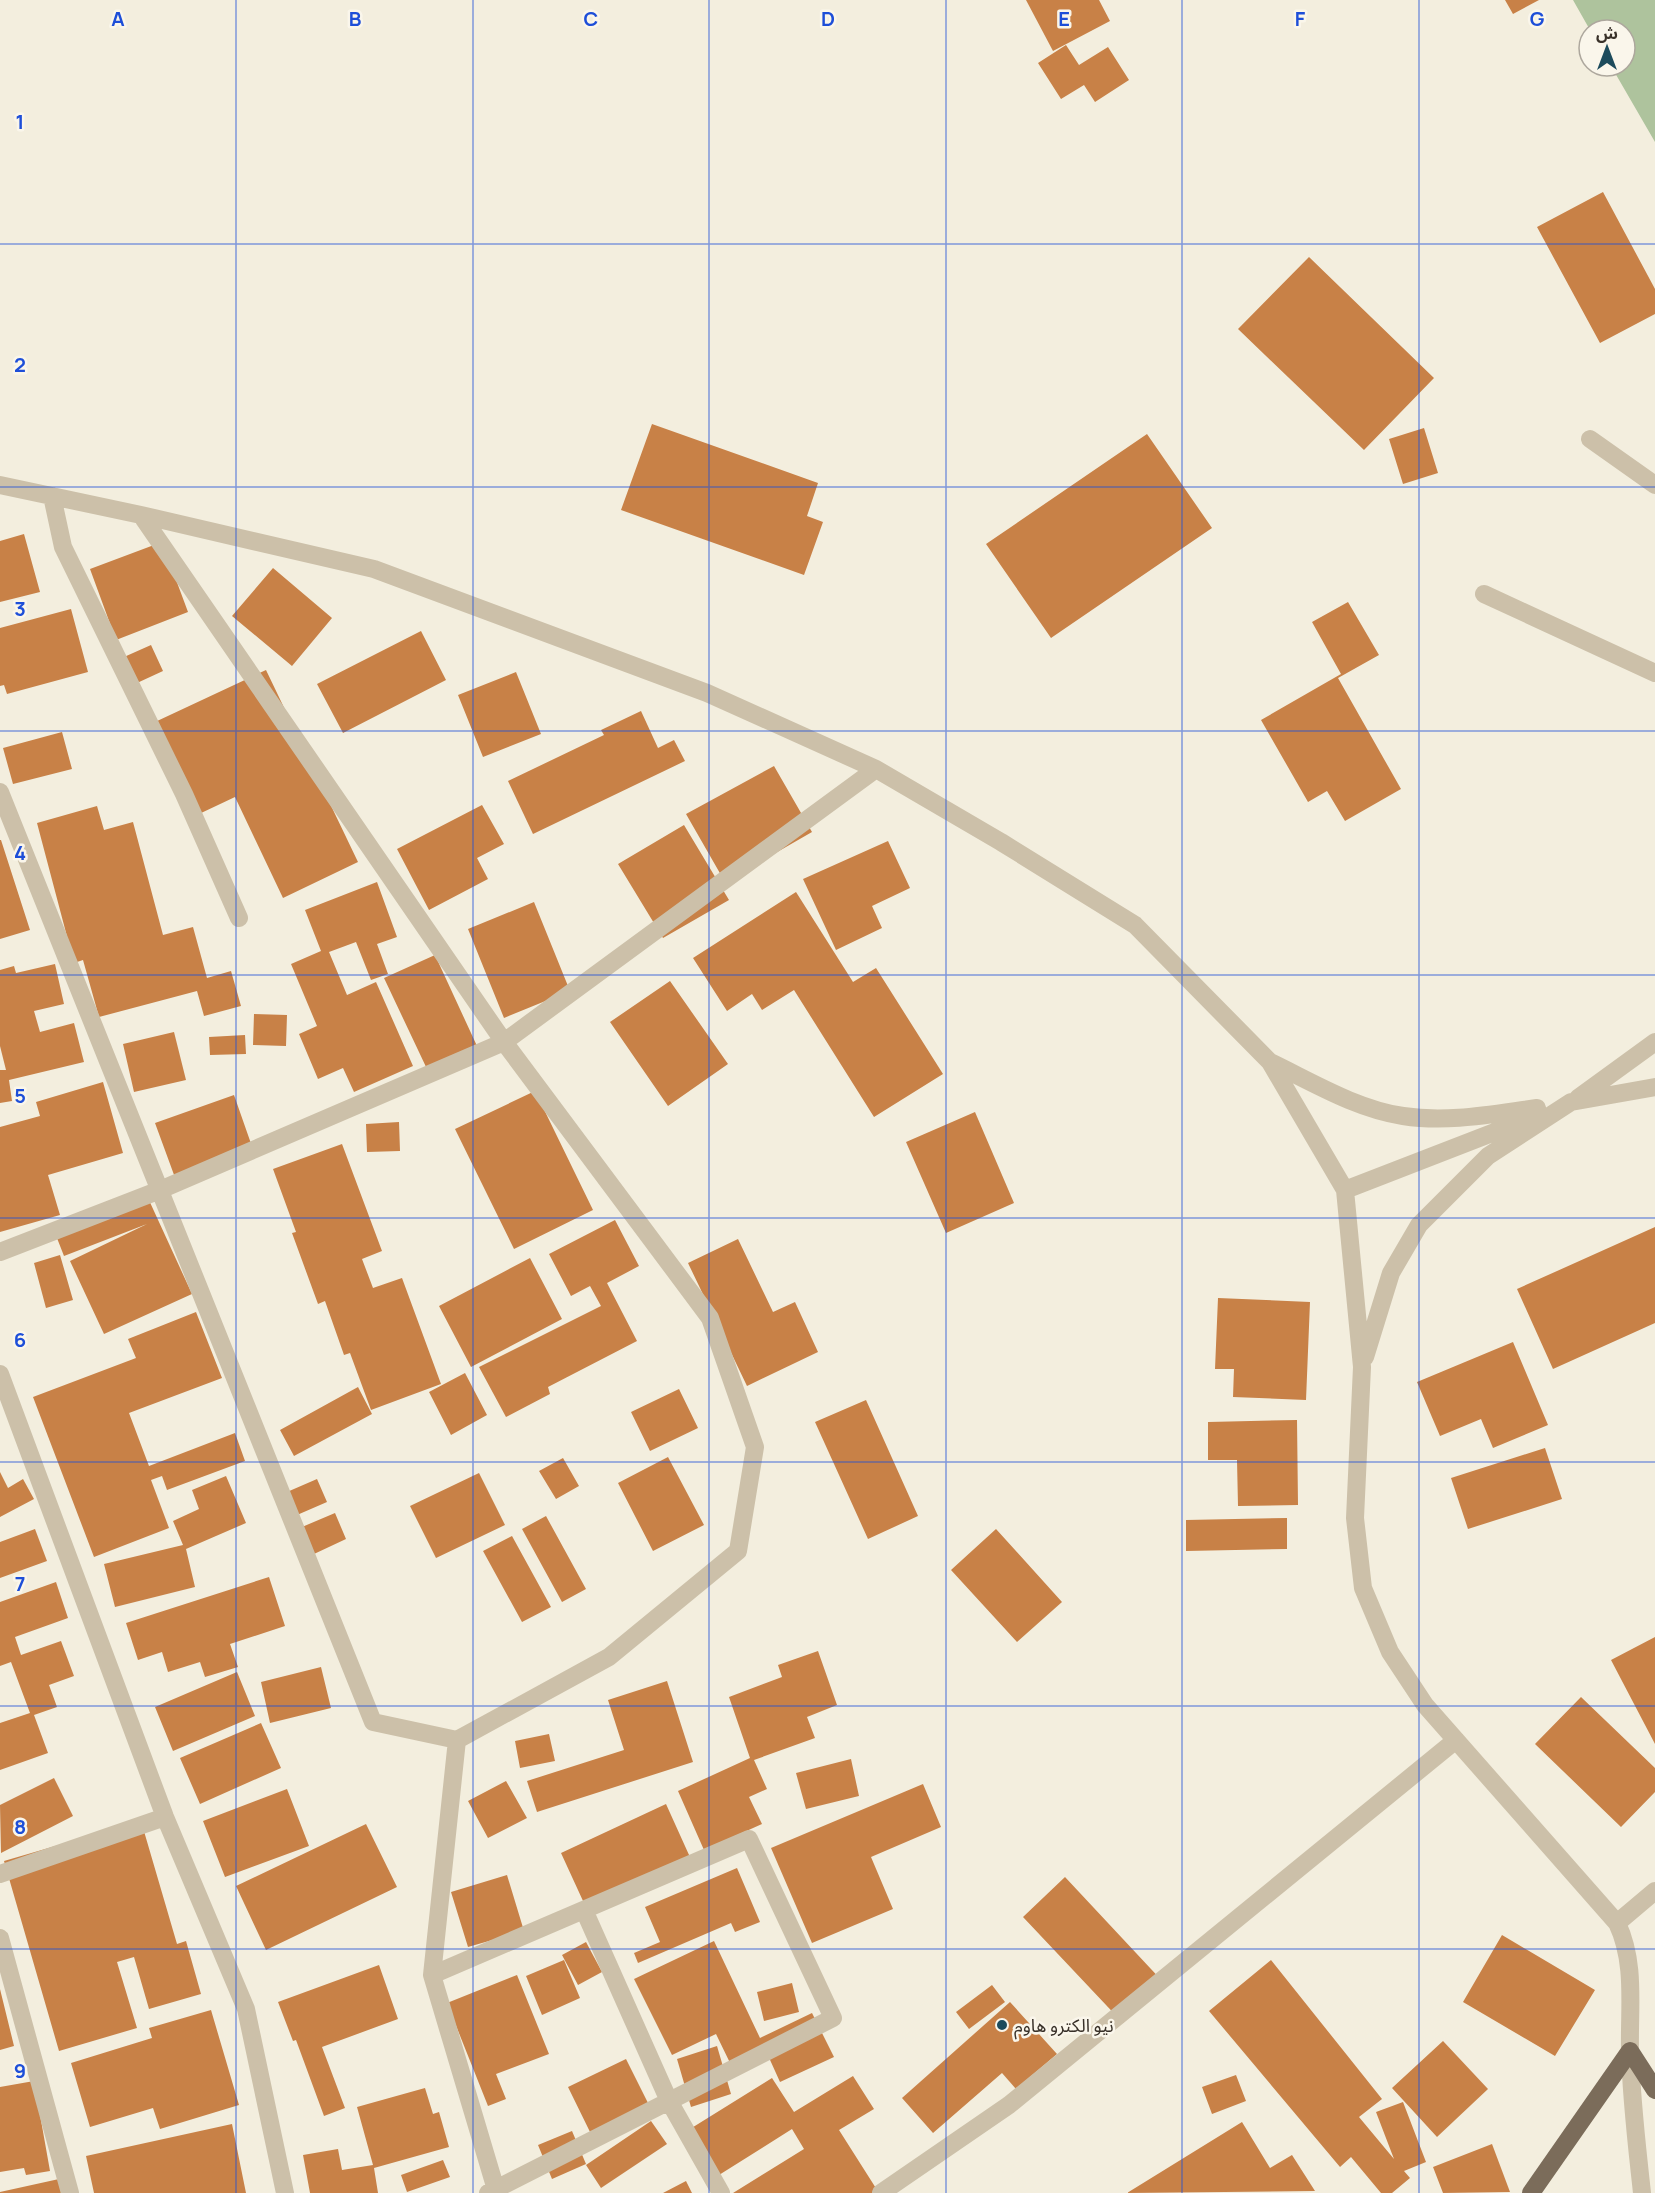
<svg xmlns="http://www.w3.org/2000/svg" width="1655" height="2193" viewBox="0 0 1655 2193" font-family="Manrope,'Noto Sans Arabic',sans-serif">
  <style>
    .green { fill: #aec39d }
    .building { fill: #c88147 }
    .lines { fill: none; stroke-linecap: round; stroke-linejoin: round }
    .minor { stroke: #ccc0a9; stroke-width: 18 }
    .major { stroke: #7b6c5a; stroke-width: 18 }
    .grid { fill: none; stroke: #1d4ed8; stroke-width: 1.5; stroke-opacity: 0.55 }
    .poi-dot { fill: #1d4b5c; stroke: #faf6eb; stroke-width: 2 }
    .labels { text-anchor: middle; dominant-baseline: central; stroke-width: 5; stroke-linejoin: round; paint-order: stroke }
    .poi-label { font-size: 18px; fill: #393129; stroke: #faf6eb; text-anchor: start }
    .grid-label { font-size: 20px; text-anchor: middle; font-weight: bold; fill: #1d4ed8; stroke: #faf6eb; stroke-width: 5; stroke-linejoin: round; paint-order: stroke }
  </style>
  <rect width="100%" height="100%" fill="#f3eede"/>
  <path class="green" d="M1573,0H1655V142L1611,66H1625V30H1590Z"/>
  <path class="building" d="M1026,0H1099L1110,21L1053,51Z
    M1505,0H1539L1513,14Z
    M1066,45L1079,65L1108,47L1129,80L1095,102L1084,85L1061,99L1038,63Z
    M1603,192L1655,289V314L1600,343L1537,227Z
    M1309,257L1434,378L1364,450L1238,329Z
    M652,424L818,483L807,516L823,522L804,575L621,510Z
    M1424,428L1438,473L1403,484L1389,439Z
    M1147,434L1212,528L1051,638L986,544Z
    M24,534L40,592L0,602V541Z
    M162,542L188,612L116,640L90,569Z
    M273,568L332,618L292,666L232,616Z
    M1348,602L1379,655L1338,678L1401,789L1345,821L1327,791L1308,802L1261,720L1341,674L1312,622Z
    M71,609L88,672L7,694L4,685L0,686V628Z
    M421,631L446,680L343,733L317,684Z
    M151,645L163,671L137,683L124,657Z
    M266,670L358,862L283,898L235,797L199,814L155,722Z
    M516,672L541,734L483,757L458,695Z
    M641,711L658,748L674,740L685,761L533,834L508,781L604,735L601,730Z
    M62,732L72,769L13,784L3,748Z
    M774,766L812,832L725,882L686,814Z
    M482,805L504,844L477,858L488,879L429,910L397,849Z
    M97,806L104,830L133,822L163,935L193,927L207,978L231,971L241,1006L204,1016L197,991L99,1017L83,960L74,963L37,823Z
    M684,825L729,900L663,938L618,864Z
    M1,840L30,930L0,939V840Z
    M888,841L910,888L872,906L882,928L836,950L803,879Z
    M377,882L397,937L377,944L388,974L371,980L356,942L329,952L347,995L376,982L413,1066L354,1092L343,1068L318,1079L299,1034L317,1026L291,964L321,951L305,910Z
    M796,892L853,982L876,968L943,1074L874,1117L794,990L762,1010L752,994L727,1011L693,958Z
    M534,902L570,991L504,1018L468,929Z
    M435,955L477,1046L427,1069L384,978Z
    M55,964L64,1004L34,1011L40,1032L74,1023L84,1062L9,1080L12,1101L0,1103V1070H6L0,1046V970L14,966L16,973Z
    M670,981L728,1064L668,1106L610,1022Z
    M254,1014L287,1015L286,1046L253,1045Z
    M174,1032L186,1080L134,1092L123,1044Z
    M245,1035L246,1054L210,1055L209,1037Z
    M103,1082L123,1153L48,1175L60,1215L0,1232V1127L40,1116L36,1102Z
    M535,1091L593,1210L514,1249L455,1129Z
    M234,1095L255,1155L177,1183L155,1123Z
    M975,1112L1014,1203L946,1233L906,1142Z
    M399,1122L400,1151L367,1152L366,1124Z
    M342,1144L382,1251L362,1259L373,1288L402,1278L441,1384L371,1410L350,1353L344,1355L325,1301L318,1304L292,1233L296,1232L273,1169Z
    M148,1198L192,1294L104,1334L70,1261L147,1224L64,1256L55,1233Z
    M615,1220L639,1266L607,1283L637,1341L548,1387L550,1394L506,1417L479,1367L601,1306L590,1286L571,1296L549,1254Z
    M1655,1227V1323L1553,1369L1517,1289Z
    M738,1239L773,1312L795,1302L818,1352L747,1386L688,1263Z
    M60,1255L73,1300L46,1308L34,1263Z
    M530,1258L562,1319L471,1367L439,1306Z
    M1218,1298L1310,1302L1306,1400L1233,1397L1234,1369H1215Z
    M196,1312L222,1378L129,1413L149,1466L235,1433L245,1461L167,1490L162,1476L151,1480L169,1528L94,1557L33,1397L136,1358L128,1339Z
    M1513,1342L1548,1425L1493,1448L1481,1419L1440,1436L1417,1382Z
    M465,1373L487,1415L451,1435L429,1392Z
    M358,1387L372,1414L294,1456L280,1430Z
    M679,1389L698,1428L650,1451L631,1412Z
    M866,1400L918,1516L868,1539L815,1422Z
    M1297,1420L1298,1505L1238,1506L1237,1460H1208V1422Z
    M1545,1448L1562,1499L1468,1529L1451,1478Z
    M668,1457L704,1525L653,1551L618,1483Z
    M563,1458L579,1486L556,1499L539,1471Z
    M0,1472L8,1488L23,1479L34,1499L0,1517Z
    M479,1473L505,1525L436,1558L410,1506Z
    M226,1476L246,1523L186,1549L195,1587L115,1607L104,1564L183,1545L173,1521L199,1509L192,1490Z
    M317,1479L327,1502L297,1515L287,1492Z
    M335,1513L346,1539L314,1554L302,1527Z
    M546,1516L586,1589L562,1602L522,1529Z
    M1287,1518V1549L1186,1551V1520Z
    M35,1529L47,1561L0,1578V1542Z
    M996,1529L1062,1602L1017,1642L951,1570Z
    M512,1536L551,1607L522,1622L483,1551Z
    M269,1577L285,1626L230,1644L238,1667L205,1677L200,1662L168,1672L162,1652L138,1660L126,1623Z
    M56,1582L68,1618L15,1637L21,1655L61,1641L74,1676L49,1685L57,1707L34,1715L48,1753L0,1770V1723L30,1713L11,1662L0,1666V1602Z
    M1655,1637V1744L1611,1660Z
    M818,1651L837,1705L807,1717L815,1738L754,1760L767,1789L749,1797L762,1824L704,1850L678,1791L750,1758L729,1697L782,1677L778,1665Z
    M321,1667L331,1708L270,1723L261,1682Z
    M237,1672L255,1716L173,1751L155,1707Z
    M667,1681L693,1762L537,1812L527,1781L624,1750L608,1700Z
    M1581,1697L1655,1768V1792L1621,1827L1535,1744Z
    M261,1723L281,1768L200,1804L180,1758Z
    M549,1734L555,1761L520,1768L515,1741Z
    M851,1759L859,1796L806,1809L796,1773Z
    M54,1778L73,1816L1,1853L0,1805Z
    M506,1781L527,1818L488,1838L468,1801Z
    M923,1784L941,1827L871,1857L893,1909L812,1943L771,1848Z
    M287,1789L309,1846L225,1877L203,1821Z
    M666,1804L694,1866L589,1914L561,1853Z
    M141,1821L177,1944L186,1941L201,1994L149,2009L134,1957L117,1962L137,2028L59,2051L4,1861Z
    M366,1824L397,1887L266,1950L236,1886Z
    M737,1868L760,1922L735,1932L731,1923L638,1963L634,1953L660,1942L645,1907Z
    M507,1875L524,1931L468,1947L451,1892Z
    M1065,1877L1165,1984L1123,2023L1023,1917Z
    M1502,1935L1595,1990L1555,2056L1463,2002Z
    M714,1941L760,2038L812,2013L834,2057L780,2082L766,2051L732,2067L716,2034L672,2055L634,1979Z
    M586,1942L602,1972L578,1985L562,1955Z
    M564,1960L580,1998L542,2015L526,1976Z
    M1271,1960L1382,2099L1359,2117L1394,2159L1376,2112L1403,2102L1426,2162L1404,2171L1410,2178L1392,2193H1381L1351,2157L1340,2167L1209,2011Z
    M379,1965L398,2019L322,2047L345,2108L324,2116L296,2040L293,2041L278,2002Z
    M517,1975L549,2054L496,2074L506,2099L488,2106L447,2003Z
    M792,1983L799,2012L764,2021L757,1992Z
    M992,1985L1005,2002L969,2029L956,2012Z
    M0,1989L14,2046L0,2050Z
    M1010,2002L1057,2054L1016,2089L1002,2073L933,2133L902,2098Z
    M211,2010L239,2105L160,2129L153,2108L90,2127L71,2063L152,2038L149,2028Z
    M1443,2041L1488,2089L1437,2137L1392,2088Z
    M717,2046L731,2094L691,2107L677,2059Z
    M626,2059L649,2105L591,2134L568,2087Z
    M1236,2075L1246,2101L1212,2114L1202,2087Z
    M853,2076L874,2109L839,2130L879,2193H733L804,2149L792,2129L719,2175L690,2129L772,2078L794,2112Z
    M34,2081L50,2171L26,2175L24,2168L0,2172V2087Z
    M425,2088L433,2114L439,2112L449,2147L374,2168L378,2193H310L303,2155L338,2149L342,2170L373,2165L357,2107Z
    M651,2121L667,2144L601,2188L586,2165Z
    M1242,2122L1270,2168L1292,2155L1315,2191L1127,2193Z
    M232,2124L246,2193H94L86,2156Z
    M572,2131L586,2164L552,2179L538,2145Z
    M1492,2144L1510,2192L1443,2193L1433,2167Z
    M443,2160L450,2177L407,2192L401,2175Z
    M59,2179L62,2193H0V2192Z
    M686,2181L692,2193H663Z"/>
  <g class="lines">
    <path class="minor" d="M1590,439L1655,485
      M0,485L141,515L374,569L707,693L876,769L1001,842L1135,925L1270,1062L1345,1190L1362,1367L1355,1518L1363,1588L1390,1652L1425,1705L1617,1923C1636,1963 1629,2007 1630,2050C1631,2098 1637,2146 1642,2193
      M52,496L63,547L184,794L239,918
      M1484,594L1655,673
      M0,792L373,1722L457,1740L609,1657L738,1551L755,1447L710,1318L504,1042L141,515
      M1270,1062C1312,1082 1356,1109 1403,1116C1448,1123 1492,1114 1537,1108
      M1578,1098L1655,1042
      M1345,1190L1536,1116
      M0,1252L160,1190L504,1042L876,769
      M1365,1357L1391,1273L1419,1225L1488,1156L1571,1102L1655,1087
      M0,1374L165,1817L246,2009L285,2193
      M457,1740L432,1975L497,2193
      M0,1874L165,1817
      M584,1910L669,2101L721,2193
      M1617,1923L1655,1891
      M0,1938L70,2193
      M432,1975L749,1839L833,2018L488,2193
      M881,2193L1009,2105L1456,1740"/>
    <path class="major" d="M1531,2193L1630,2051L1655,2090"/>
  </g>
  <path class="grid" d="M236,0V2193M473,0V2193M709,0V2193M946,0V2193M1182,0V2193M1419,0V2193M0,244H1655M0,487H1655M0,731H1655M0,975H1655M0,1218H1655M0,1462H1655M0,1706H1655M0,1949H1655"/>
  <circle class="poi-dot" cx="1002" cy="2025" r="6"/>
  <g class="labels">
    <g class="poi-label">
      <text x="1014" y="2025">نيو الكترو هاوم</text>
    </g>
  </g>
  <g class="grid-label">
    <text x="118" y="26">A</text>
    <text x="355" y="26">B</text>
    <text x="591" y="26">C</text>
    <text x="828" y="26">D</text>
    <text x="1064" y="26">E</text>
    <text x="1300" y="26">F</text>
    <text x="1537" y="26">G</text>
    <text x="20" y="129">1</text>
    <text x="20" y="372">2</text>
    <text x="20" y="616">3</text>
    <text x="20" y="860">4</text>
    <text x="20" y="1103">5</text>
    <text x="20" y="1347">6</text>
    <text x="20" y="1591">7</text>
    <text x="20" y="1834">8</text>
    <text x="20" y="2078">9</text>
  </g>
  <g transform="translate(1607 48)"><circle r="28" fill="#faf6eb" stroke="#ada79d" stroke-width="1.5"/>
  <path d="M0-4.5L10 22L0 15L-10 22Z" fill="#1d4b5c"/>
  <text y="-9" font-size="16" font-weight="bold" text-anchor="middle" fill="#393129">ش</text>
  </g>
</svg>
